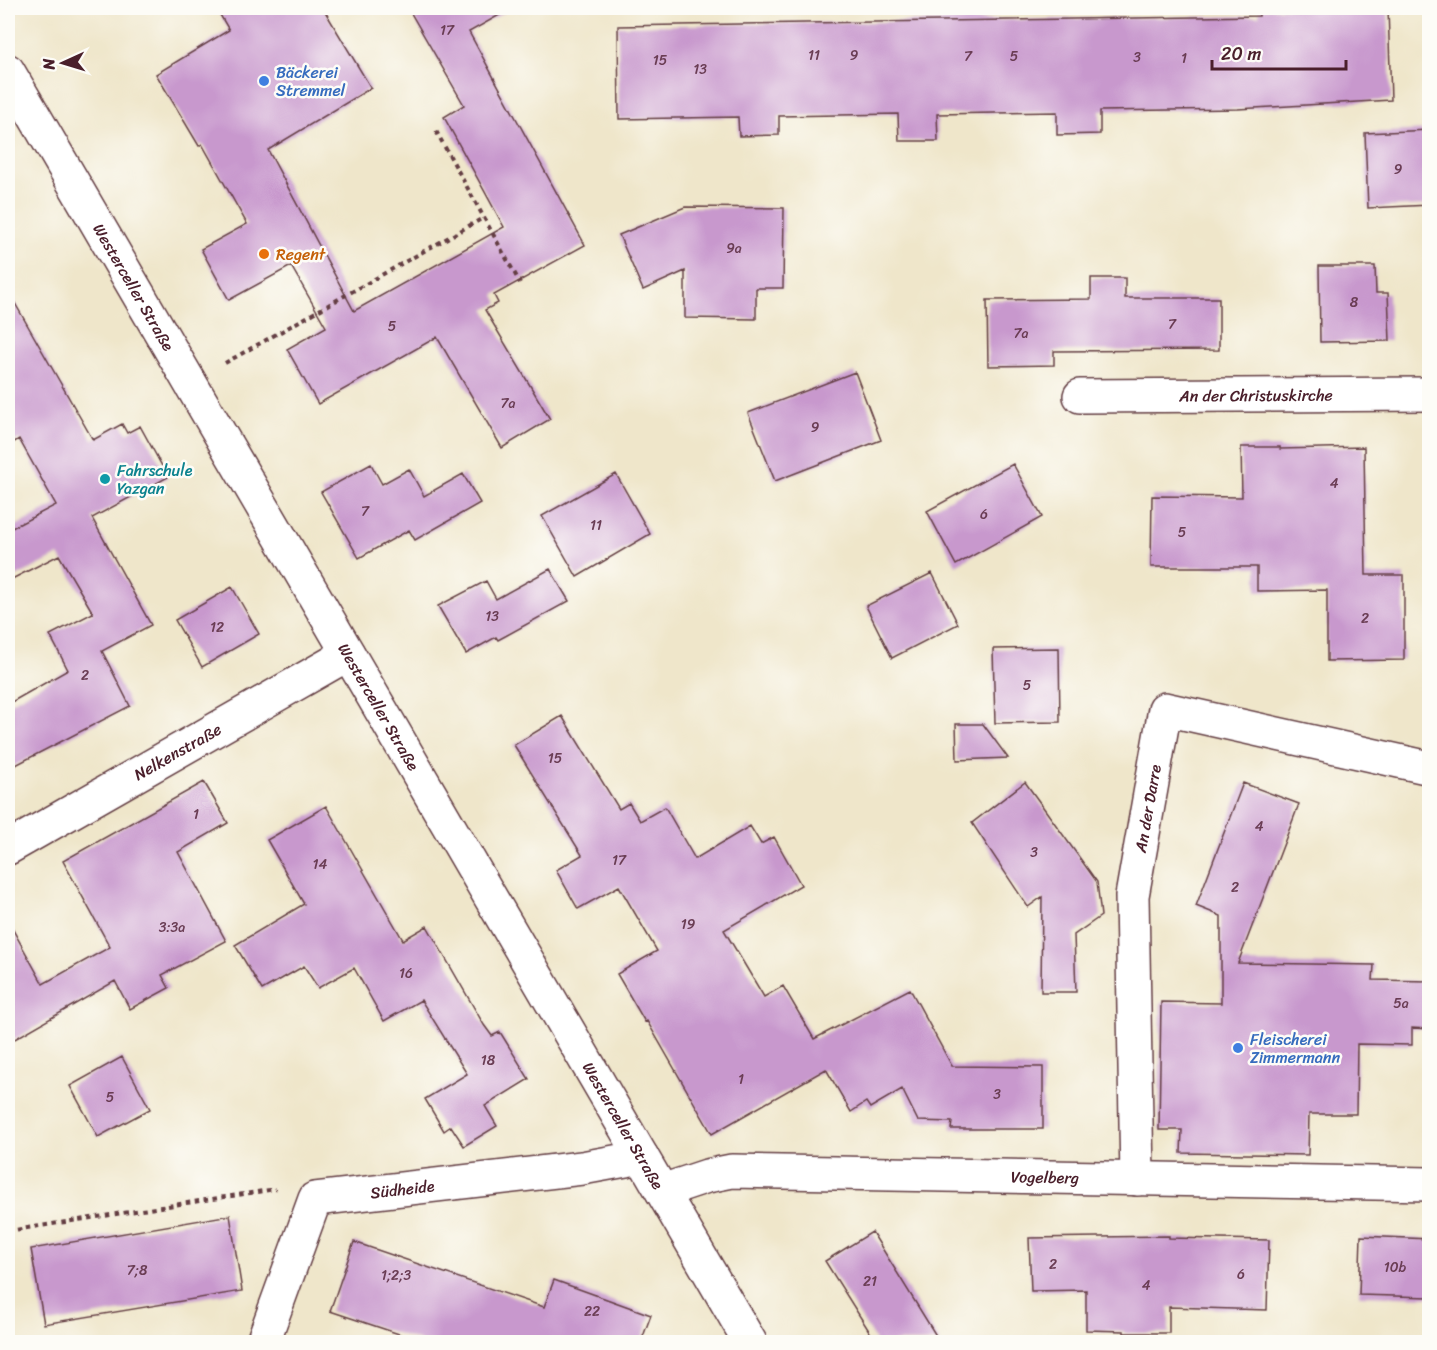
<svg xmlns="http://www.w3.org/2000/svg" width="1437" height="1350" viewBox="0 0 1437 1350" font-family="Sriracha,sans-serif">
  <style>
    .building { fill: #c898cd }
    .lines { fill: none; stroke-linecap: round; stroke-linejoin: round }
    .minor-casing { stroke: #633d43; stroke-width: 36 }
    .tertiary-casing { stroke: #633d43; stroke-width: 36 }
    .path { stroke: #633d43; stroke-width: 4; stroke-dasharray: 4.5 4.5; stroke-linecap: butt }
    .minor { stroke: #fff; stroke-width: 33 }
    .tertiary { stroke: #fff; stroke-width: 33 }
    .shop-dot { fill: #3f7fe0; stroke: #fdfcf7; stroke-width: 2 }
    .food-dot { fill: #e8710a; stroke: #fdfcf7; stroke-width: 2 }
    .culture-dot { fill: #0f9aa8; stroke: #fdfcf7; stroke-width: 2 }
    .labels { text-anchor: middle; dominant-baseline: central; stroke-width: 5; stroke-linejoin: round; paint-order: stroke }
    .number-label { font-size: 14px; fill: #6a3d54 }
    .shop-label { font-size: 16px; fill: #366cbe; stroke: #fdfcf7; text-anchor: start }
    .food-label { font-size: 16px; fill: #c56008; stroke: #fdfcf7; text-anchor: start }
    .street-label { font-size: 16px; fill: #4a1f2b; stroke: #fdfcf7 }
    .culture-label { font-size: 16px; fill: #0d838f; stroke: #fdfcf7; text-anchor: start }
  </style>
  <rect width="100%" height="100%" fill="#fdfcf7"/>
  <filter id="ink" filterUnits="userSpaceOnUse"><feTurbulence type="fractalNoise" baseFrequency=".0167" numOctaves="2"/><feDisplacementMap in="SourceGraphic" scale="12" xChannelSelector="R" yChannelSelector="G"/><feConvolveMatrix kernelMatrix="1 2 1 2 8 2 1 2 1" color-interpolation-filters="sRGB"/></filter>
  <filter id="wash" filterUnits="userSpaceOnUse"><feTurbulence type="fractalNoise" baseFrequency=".008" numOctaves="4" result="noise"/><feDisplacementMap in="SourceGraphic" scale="24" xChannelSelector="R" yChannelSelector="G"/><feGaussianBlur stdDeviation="1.35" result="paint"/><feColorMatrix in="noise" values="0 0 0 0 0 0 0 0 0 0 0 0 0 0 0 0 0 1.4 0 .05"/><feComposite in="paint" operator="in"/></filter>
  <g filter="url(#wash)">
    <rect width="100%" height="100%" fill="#efe6ca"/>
    <g id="blocks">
      <path class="building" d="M216,8H323L371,88L268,150L354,311L504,227L444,117L464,105L408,8H512L469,32L585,245L494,295L498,303L485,310L550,419L502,448L437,337L318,404L287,349L326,327L291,266L229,300L201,249L247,224L202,144L199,146L156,74L229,30Z
        M1284,8H1388L1391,100L1238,109L1100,111V134L1057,135V112L937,114L938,141H899L898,114L779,116V135L739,136L738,117L619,119L618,26L1259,16V9Z
        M1430,130V205L1368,208L1365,133Z
        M685,207L784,208L783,288H756V319L685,318V271L643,290L619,235Z
        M1319,266H1375L1376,293H1388L1390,341L1320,342Z
        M1091,278H1125V298H1219V350L1054,351V365L988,366L987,300L1091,299Z
        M8,291L93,440L122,424L127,433L140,426L168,477L92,518L151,625L102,651L130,706L8,769V704L68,670L50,635L93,613L59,555L8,581V530L56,505L19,439L8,446Z
        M855,372L881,440L775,481L748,413Z
        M1241,447H1280V449L1364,447L1366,575H1404V660L1327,661V590L1257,591V567H1151L1152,496L1242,497Z
        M371,464L382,484L409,469L424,496L463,474L480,503L415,540L409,530L359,558L321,492Z
        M1013,464L1042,517L956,565L927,511Z
        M616,474L650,534L577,577L542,516Z
        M550,569L569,601L498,640L496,637L466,654L438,606L486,581L496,599Z
        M932,573L958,624L892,658L866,606Z
        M232,587L259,634L202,667L175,620Z
        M1059,648L1060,722L995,723L993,649Z
        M562,716L619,809L629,803L640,821L665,807L695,859L750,826L761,844L774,837L801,885L724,930L764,997L783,986L814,1039L910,989L952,1066L1043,1067V1129H951L952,1122L918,1121L902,1089L870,1108L866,1102L851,1112L826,1069L712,1134L647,1021L645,1022L617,974L657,951L619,886L578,909L556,870L582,855L514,745Z
        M956,724H983L1008,758L957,760Z
        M204,782L228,823L178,852L226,941L162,975L169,988L130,1009L115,981L8,1043V921L43,984L110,947L63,861Z
        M1025,782L1097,882L1101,916L1074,935L1076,992H1041L1042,897L1028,907L972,823Z
        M1243,783L1299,804L1238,963L1374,965L1373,980L1430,981V1029L1412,1028V1045L1357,1044L1356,1114H1309L1308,1155L1181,1153L1182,1130H1159L1161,1002L1221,1003V916L1196,906Z
        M326,806L403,940L427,926L484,1025L492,1036L500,1032L529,1079L485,1106L497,1126L464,1146L451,1126L444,1131L425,1099L467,1074L421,1000L384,1021L354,968L318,988L304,966L262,990L235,945L304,904L267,840Z
        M122,1057L150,1109L98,1137L70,1086Z
        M230,1215L242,1291L44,1324L31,1249Z
        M872,1232L940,1342H876L825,1261Z
        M1169,1236V1238L1269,1240L1267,1310L1169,1307V1333H1124V1331L1086,1330V1290L1031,1291L1029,1238Z
        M1361,1236L1430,1239V1297L1359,1295Z
        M354,1242L544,1307L554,1280L651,1315L641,1342H423L330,1311Z"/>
    </g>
  </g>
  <g filter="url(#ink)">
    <use href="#blocks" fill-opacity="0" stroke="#633d43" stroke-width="1.5"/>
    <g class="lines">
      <defs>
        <g id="minor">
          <path id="s1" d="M1080,396L1430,394"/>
          <path id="s2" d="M8,848L348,654"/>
          <path id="s3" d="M1137,1179L1132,896L1165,709L1430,768"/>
          <path id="s4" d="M662,1191L707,1176L732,1171L1430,1184"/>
          <path id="s5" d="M263,1342L315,1199L582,1168L642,1157"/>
        </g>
        <g id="tertiary">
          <path id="s6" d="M8,71L750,1342"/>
        </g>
      </defs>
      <use href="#minor" class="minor-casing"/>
      <use href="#tertiary" class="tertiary-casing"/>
      <path class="path" d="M436,131L520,283
        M225,363L483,218
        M8,1231L276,1189"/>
      <use href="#minor" class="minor"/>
      <use href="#tertiary" class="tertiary"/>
    </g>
  </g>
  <g class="shop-dot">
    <circle cx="264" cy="81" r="6"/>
    <circle cx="1238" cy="1048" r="6"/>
  </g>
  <circle class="food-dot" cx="264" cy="254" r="6"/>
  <circle class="culture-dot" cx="105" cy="479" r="6"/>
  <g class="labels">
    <g class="number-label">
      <text x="447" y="30">17</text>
      <text x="814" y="55">11</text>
      <text x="854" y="55">9</text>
      <text x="968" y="56">7</text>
      <text x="1014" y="56">5</text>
      <text x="1137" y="57">3</text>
      <text x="1184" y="58">1</text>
      <text x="660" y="60">15</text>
      <text x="700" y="69">13</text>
      <text x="1398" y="169">9</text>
      <text x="734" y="248">9a</text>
      <text x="1354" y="302">8</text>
      <text x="1172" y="324">7</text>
      <text x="392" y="326">5</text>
      <text x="1021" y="333">7a</text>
      <text x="508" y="403">7a</text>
      <text x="815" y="427">9</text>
      <text x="1334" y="483">4</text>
      <text x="365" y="511">7</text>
      <text x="984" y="514">6</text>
      <text x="596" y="525">11</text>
      <text x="1182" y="532">5</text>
      <text x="492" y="616">13</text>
      <text x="1365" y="618">2</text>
      <text x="217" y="627">12</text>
      <text x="85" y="675">2</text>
      <text x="1027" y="685">5</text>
      <text x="555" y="758">15</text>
      <text x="196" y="814">1</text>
      <text x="1259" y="826">4</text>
      <text x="1034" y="852">3</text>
      <text x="619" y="860">17</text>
      <text x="320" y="864">14</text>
      <text x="1235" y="887">2</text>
      <text x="688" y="924">19</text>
      <text x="172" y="927">3:3a</text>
      <text x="406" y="973">16</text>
      <text x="1401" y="1003">5a</text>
      <text x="488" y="1060">18</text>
      <text x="741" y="1079">1</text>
      <text x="997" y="1094">3</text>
      <text x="110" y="1097">5</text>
      <text x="1053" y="1264">2</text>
      <text x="1395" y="1267">10b</text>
      <text x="137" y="1270">7;8</text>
      <text x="1241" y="1274">6</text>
      <text x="396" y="1275">1;2;3</text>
      <text x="870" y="1281">21</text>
      <text x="1146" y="1285">4</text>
      <text x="592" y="1311">22</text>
    </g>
    <g class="shop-label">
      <text x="276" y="72">Bäckerei<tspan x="276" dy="18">Stremmel</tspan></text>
      <text x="1250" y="1039">Fleischerei<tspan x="1250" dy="18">Zimmermann</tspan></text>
    </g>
    <g class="food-label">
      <text x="276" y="254">Regent</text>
    </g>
    <g class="street-label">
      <text stroke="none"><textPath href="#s6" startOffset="250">Westerceller Straße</textPath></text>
      <text stroke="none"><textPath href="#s1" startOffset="176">An der Christuskirche</textPath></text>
      <text stroke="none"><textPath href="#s6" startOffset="736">Westerceller Straße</textPath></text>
      <text stroke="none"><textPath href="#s2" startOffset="195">Nelkenstraße</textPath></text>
      <text stroke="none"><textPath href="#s3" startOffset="372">An der Darre</textPath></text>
      <text stroke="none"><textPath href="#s6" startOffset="1221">Westerceller Straße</textPath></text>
      <text stroke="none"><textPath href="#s4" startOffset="386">Vogelberg</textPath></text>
      <text stroke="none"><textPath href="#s5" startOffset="240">Südheide</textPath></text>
    </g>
    <g class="culture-label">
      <text x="117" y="470">Fahrschule<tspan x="117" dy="18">Yazgan</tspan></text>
    </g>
  </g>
  <rect width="1437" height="1350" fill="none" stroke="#fdfcf7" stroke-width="30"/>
  <g transform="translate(63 63) rotate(266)" stroke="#fdfcf7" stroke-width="4.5" paint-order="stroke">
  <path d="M0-4.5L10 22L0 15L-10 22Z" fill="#4a1f2b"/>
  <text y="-9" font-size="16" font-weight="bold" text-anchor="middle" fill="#4a1f2b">N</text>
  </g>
  <path d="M1212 60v9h134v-9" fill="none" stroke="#4a1f2b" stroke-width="3"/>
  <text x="1221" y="60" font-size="18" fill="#4a1f2b" stroke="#fdfcf7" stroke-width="4.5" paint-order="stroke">20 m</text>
</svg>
